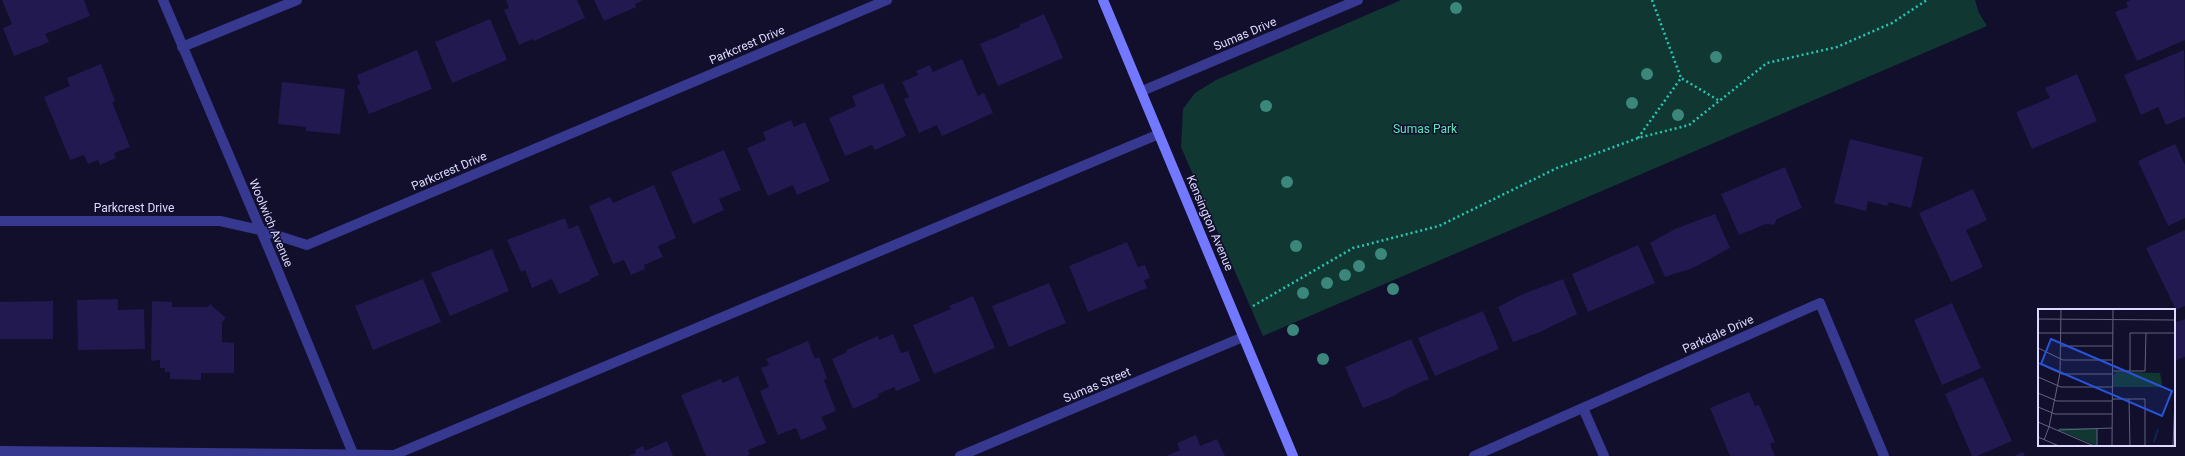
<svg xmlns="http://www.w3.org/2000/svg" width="2185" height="456" viewBox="0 0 2185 456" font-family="Roboto,sans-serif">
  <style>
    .green { fill: #113733 }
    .building { fill: #21194f }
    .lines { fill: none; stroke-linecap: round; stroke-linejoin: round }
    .path { stroke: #26c8b3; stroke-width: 2.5; stroke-dasharray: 2 3; stroke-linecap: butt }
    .lane { stroke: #36398f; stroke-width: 10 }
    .street { stroke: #36398f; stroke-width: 10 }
    .secondary { stroke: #7278ff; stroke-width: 10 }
    .tree { fill: #3b877c }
    .labels { text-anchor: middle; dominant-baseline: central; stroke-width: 3; stroke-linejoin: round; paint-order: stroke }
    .street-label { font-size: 12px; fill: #dcdbff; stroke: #120f2d }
    .park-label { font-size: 12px; fill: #5ceabd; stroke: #120f2d }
    .inset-river { fill: none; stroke: #082853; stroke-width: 2 }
    .inset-road { fill: none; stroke: #636181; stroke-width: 1 }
    .view { fill: #2755da; fill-opacity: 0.15; stroke: #2755da; stroke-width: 2 }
    .inset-edge { fill: none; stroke: #dcdbff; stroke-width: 2 }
  </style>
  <rect width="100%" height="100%" fill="#120f2d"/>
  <path class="green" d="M1401,0H1975L1979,13L1987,26L1263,336L1181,147L1183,109L1195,93L1216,80Z"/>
  <path class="building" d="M2,0H84L90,16L45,34L49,42L14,56L3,28L12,24Z
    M506,0H577L585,18L534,41L533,39L519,45L504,10L509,8Z
    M594,0H643L635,4L636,7L604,21Z
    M2131,0H2185V40L2137,61L2115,12L2128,7L2126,2Z
    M1044,14L1063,58L998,86L980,44L1020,27L1019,25Z
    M490,19L507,60L452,83L435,42Z
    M417,50L432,89L369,114L357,85L360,84L357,75Z
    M2184,50L2185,117L2166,125L2158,107L2141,115L2124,75Z
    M962,59L978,96L984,93L993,113L942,136L937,125L919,133L904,99L909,97L902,82L918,75L916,71L930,65L933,72Z
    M101,64L115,101L112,102L130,147L114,153L116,158L100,165L98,160L88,164L84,155L70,160L44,97L70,86L67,78Z
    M2077,74L2097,121L2032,149L2016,112L2050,98L2045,88Z
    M282,82L345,89L340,134L306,131V127L278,124Z
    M883,83L906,136L875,150L872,145L845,156L829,118L856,106L852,96Z
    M791,120L794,127L805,122L830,181L797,195L793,185L768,196L747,148L766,140L763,132Z
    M1850,139L1923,157L1911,208L1889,202L1887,206L1868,201L1866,211L1834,203Z
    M2175,144L2185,165V218L2168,226L2138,161Z
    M724,150L741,190L719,199L724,210L693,224L671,172Z
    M1785,167L1802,208L1777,219L1774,225L1766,224L1739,235L1721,194Z
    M654,185L676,238L658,246L663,257L644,265L645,269L631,275L624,260L613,264L589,206L610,197L613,203Z
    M1973,189L1987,220L1966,230L1983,267L1951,282L1919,213Z
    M1715,214L1730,248L1693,268L1665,277L1650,243L1675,229Z
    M565,218L569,229L578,225L599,275L590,279V281L559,294L552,279L532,288L525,270L521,272L507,240Z
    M2185,230V306L2176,310L2146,248Z
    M1127,242L1138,267L1145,265L1150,278L1144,280L1147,288L1088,312L1069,266Z
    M1638,245L1655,283L1588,312L1572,274Z
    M492,249L509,291L450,316L431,273Z
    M423,279L441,322L373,350L355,306Z
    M1563,279L1577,314L1540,332L1513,342L1498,307L1521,295Z
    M1049,283L1066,323L1009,347L992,306Z
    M973,296L995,348L934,374L913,325L951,309L949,306Z
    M118,299V310L144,309L145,349L78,350L77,300Z
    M53,301V339H0V302Z
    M152,301L172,302V307H208L210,304L226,318L222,322V342L234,343V373H201V380L170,379V372H165V368H160V360L151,361Z
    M1952,303L1981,368L1942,385L1914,320Z
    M1483,311L1499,349L1435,376L1418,338Z
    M2185,319V357L2174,361V323Z
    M893,334L901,353L908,351L920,381L896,391L894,387L878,394L879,397L853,409L832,359L847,352L846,350L878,336L879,340Z
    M1411,339L1429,379L1403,390L1394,396L1363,408L1345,367Z
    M808,341L815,359L819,357L827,378L824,380L836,411L821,417L827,429L801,440L796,428L778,435L760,391L769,387L761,368L769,365L766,359Z
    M738,376L766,443L748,450L750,455L747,456H706L681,395L721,379L723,383Z
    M1983,377L2012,441L1977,456H1972L1945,394Z
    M1749,392L1755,406L1759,405L1775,442L1770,444L1775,456H1730L1710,408Z
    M1196,435L1200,446L1217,439L1225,456H1166L1180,450L1177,443Z
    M667,441L673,456H629L636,453L635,450L643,446L645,451Z
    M2023,452L2025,456H2014Z"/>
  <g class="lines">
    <path class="path" d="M1652,0L1681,78
      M1638,138L1681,78L1718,100
      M1253,306L1353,248L1439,226L1557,168L1638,138L1689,125L1767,63L1837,47L1892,23L1927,0"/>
    <path class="lane" d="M182,47L297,0
      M1583,408L1604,456
      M0,451L394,455L1159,134"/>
    <path class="street" d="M163,0L273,259L354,456
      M1142,91L1358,0
      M0,221H220L260,230L307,245L887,0
      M960,456L1243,337
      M1474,456L1820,303L1884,456"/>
    <path class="secondary" d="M1103,0L1293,456"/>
  </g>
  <g class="tree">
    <circle cx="1456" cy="8" r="6"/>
    <circle cx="1716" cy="57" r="6"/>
    <circle cx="1647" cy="74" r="6"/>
    <circle cx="1632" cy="103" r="6"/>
    <circle cx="1266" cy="106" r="6"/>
    <circle cx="1678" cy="115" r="6"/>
    <circle cx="1287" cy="182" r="6"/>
    <circle cx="1296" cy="246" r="6"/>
    <circle cx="1381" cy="254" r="6"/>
    <circle cx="1359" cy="266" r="6"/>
    <circle cx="1345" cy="275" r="6"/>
    <circle cx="1327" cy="283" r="6"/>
    <circle cx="1393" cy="289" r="6"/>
    <circle cx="1303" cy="293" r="6"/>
    <circle cx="1293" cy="330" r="6"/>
    <circle cx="1323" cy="359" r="6"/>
  </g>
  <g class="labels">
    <g class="street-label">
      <text transform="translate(1245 34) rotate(-23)">Sumas Drive</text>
      <text transform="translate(747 45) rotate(-23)">Parkcrest Drive</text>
      <text transform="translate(449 171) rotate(-23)">Parkcrest Drive</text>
      <text x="134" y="208">Parkcrest Drive</text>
      <text transform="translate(271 223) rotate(67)">Woolwich Avenue</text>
      <text transform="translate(1210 223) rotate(67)">Kensington Avenue</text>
      <text transform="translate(1718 334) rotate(-24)">Parkdale Drive</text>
      <text transform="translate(1097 385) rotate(-23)">Sumas Street</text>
    </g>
    <g class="park-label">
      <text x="1425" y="129">Sumas Park</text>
    </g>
  </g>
  <g transform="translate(2038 309)">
    <rect width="137" height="137" fill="#120f2d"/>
    <path d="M79,63L122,64L124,75L123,78H75V66ZM22,119H59V137L20,121Z" fill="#113733"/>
    <path class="inset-river" d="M116,133L120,120"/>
    <path class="inset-road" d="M0,10L137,11M0,24H75M22,37H75M0,39L25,51H74M0,54L24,65H74M74,62H107L108,24H137M92,62V24H108M0,68L23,78H74M0,84L19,92H74M74,90H107V137M91,90L92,137M0,98L17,105H74M0,113L56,137M59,119V137M20,121L74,119M0,128L21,137M6,131L11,118L22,64L23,0M74,137L75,0M135,137L137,90"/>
    <path class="view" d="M13,30L134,82L124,107L3,55Z"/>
    <rect width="137" height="137" class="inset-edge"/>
  </g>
</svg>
